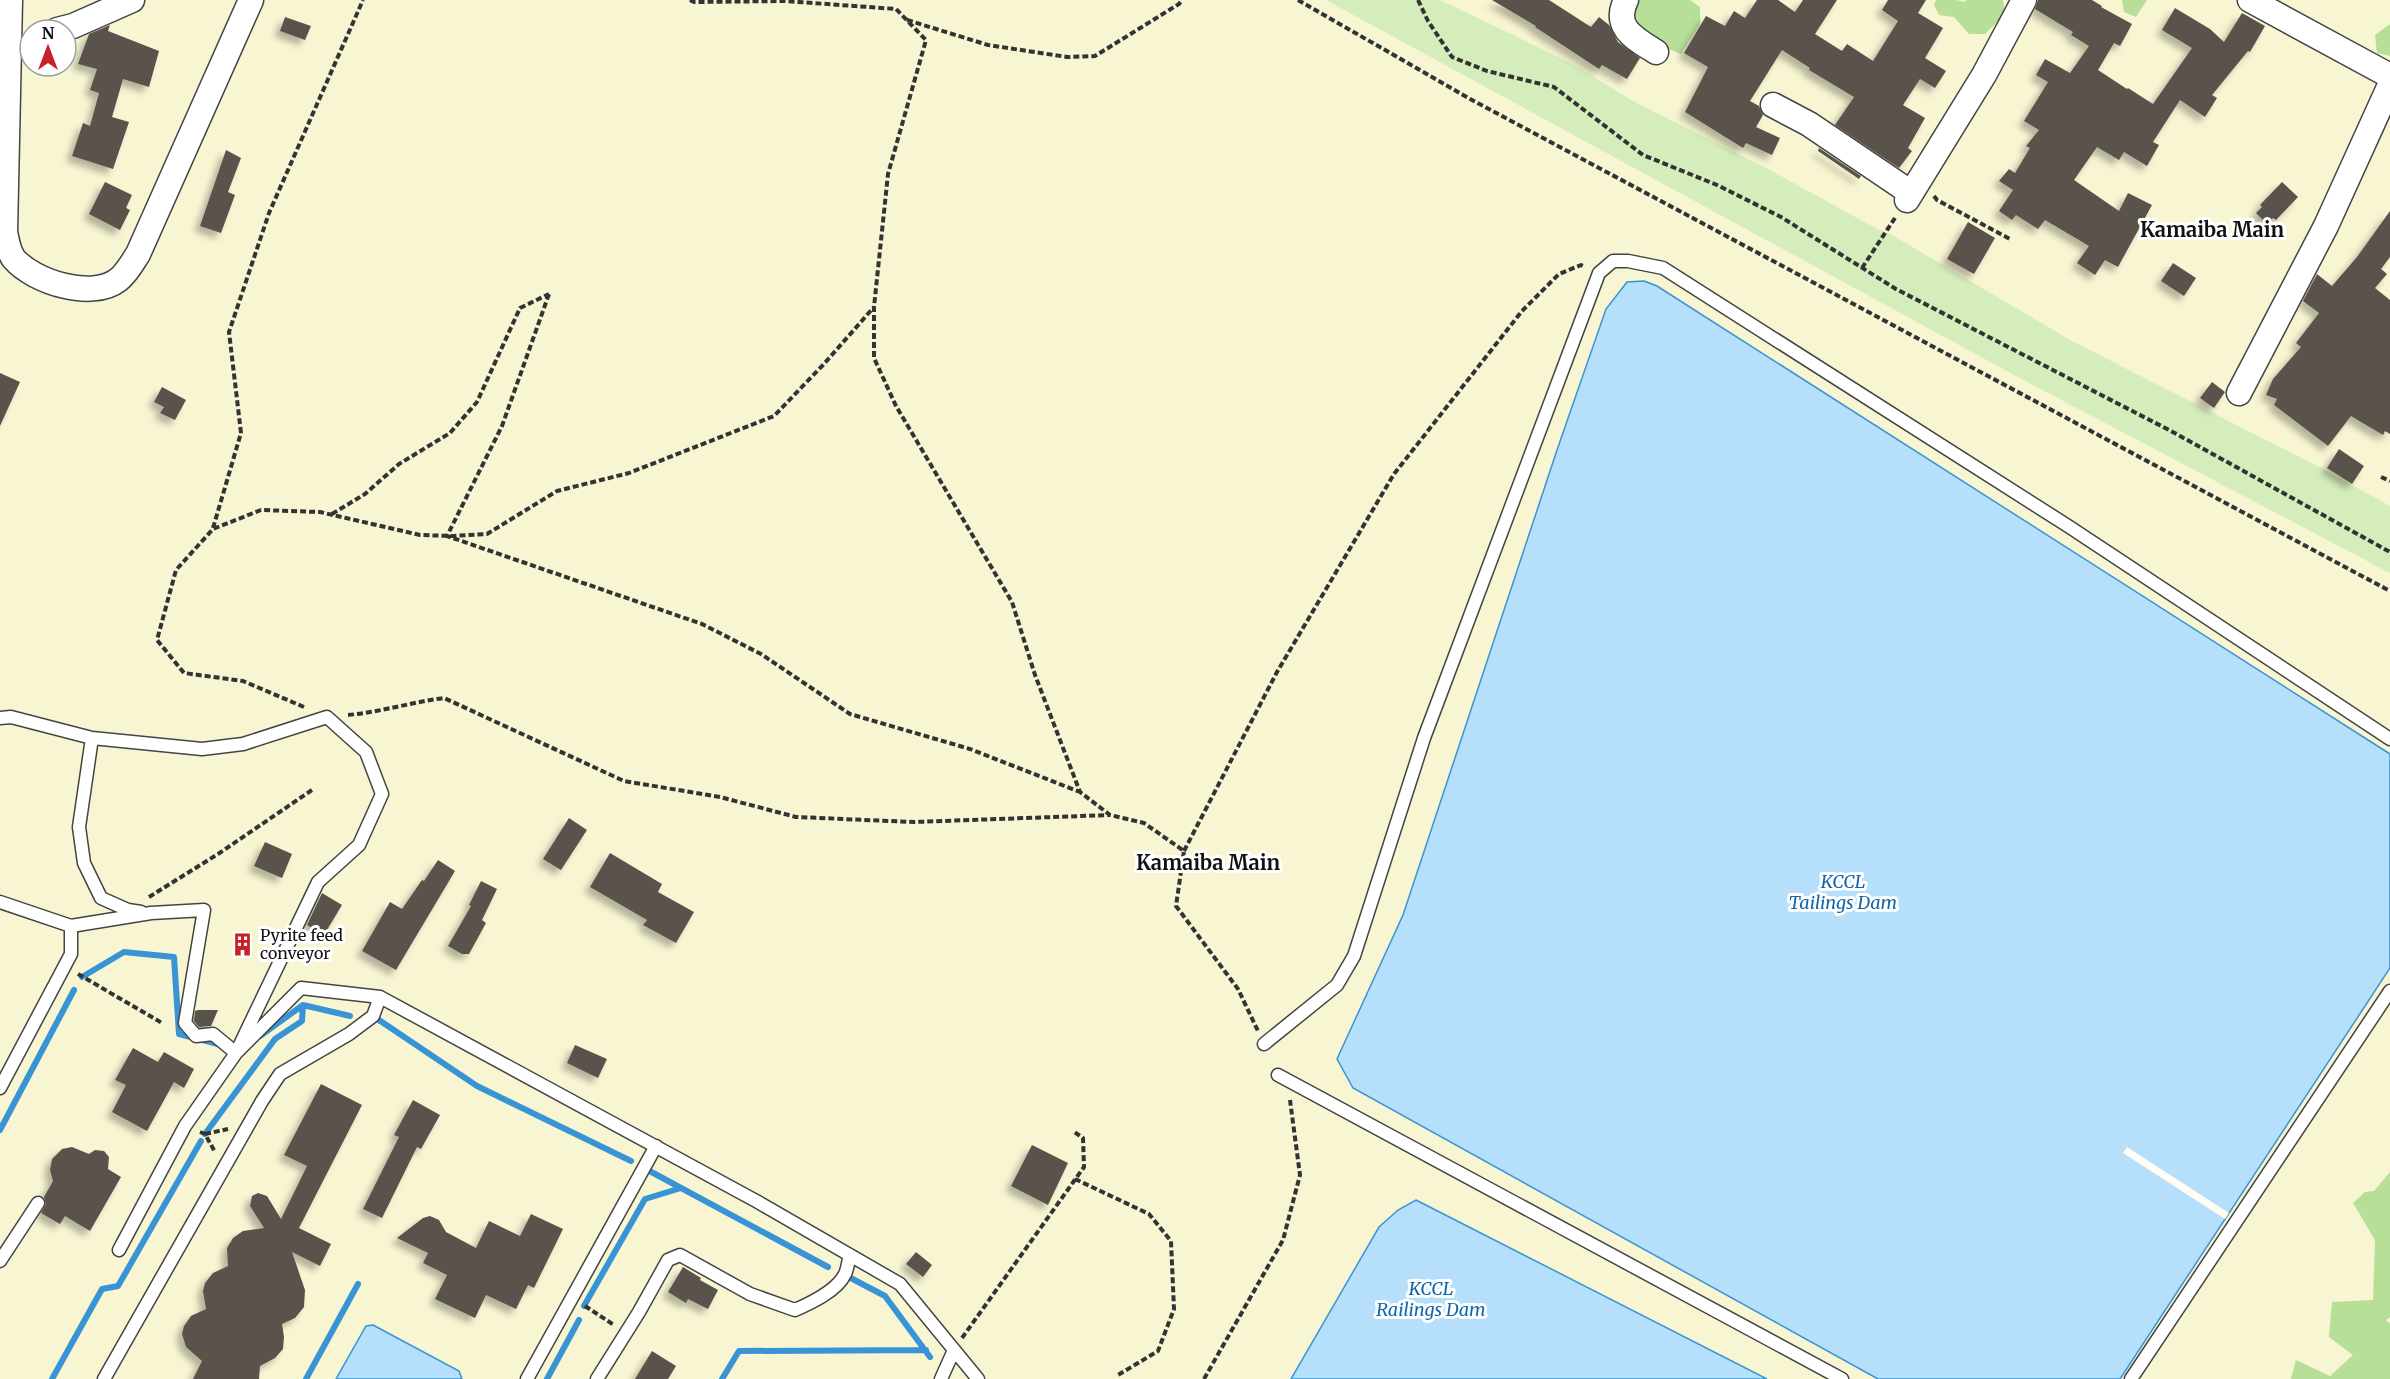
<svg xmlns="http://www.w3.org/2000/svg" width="2390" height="1379" viewBox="0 0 2390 1379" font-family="Merriweather,serif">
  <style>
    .farmland { fill: #f7f5d2; fill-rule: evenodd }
    .green { fill: #d4edba }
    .forest { fill: #b7df98 }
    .water { fill: #b5dffa; stroke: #3894d5; stroke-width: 1.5 }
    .pier { fill: #fffdf4 }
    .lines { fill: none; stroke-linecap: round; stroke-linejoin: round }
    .stream { stroke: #3894d5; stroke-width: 6 }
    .building { fill: #5a524c; filter: url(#shadow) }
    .lane-casing { stroke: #444; stroke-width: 15 }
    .street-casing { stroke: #444; stroke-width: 27 }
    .path { stroke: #333; stroke-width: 4; stroke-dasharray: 6 3; stroke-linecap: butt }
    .lane { stroke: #fff; stroke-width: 12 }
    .street { stroke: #fff; stroke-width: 24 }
    .labels { text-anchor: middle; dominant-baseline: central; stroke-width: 6; stroke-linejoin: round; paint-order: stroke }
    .poi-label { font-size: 16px; fill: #111; stroke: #fff; text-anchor: start }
    .water-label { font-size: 18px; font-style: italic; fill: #1166ab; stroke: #fff }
    .quarter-label { font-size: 20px; font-weight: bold; fill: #111; stroke: #fff }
  </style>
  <defs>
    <filter id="shadow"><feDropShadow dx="-5.5" dy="5.5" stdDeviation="3" flood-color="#0004"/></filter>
  </defs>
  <rect width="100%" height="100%" fill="#fffdf4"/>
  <path class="farmland" d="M0,0H2390V1379H0ZM30,30H66V66H30Z"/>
  <path class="green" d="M1326,0H1440L1571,63L1633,101L1770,170L1877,229L1892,235L2070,340L2325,470L2390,506V573L2016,376Z"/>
  <path class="forest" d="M1633,0H1690L1700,7V24L1681,54L1645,39L1634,24Z
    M1936,0H1956L1964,2L1967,0H2003L2005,14L1985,34H1969L1954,17L1939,15L1934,5Z
    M2122,0H2147L2136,17L2124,12Z
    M2390,24V56L2377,53L2375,35Z
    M2390,1172V1317L2386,1320L2390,1324V1379H2291L2296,1360L2330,1376L2353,1355L2329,1337L2332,1302L2373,1300L2375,1240L2353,1203L2365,1192L2374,1191Z"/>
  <path class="water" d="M1644,281L1657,286L2390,754V968L2120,1379H1878L1353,1088L1337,1059L1403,915L1557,450L1606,309L1627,282Z
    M1416,1200L1767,1379H1291L1379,1227L1398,1210Z
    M373,1325L459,1371L462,1379H336L366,1326Z"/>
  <path class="pier" d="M2127,1147L2229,1213L2225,1219L2123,1153Z"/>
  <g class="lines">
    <path class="stream" d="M82,977L124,952L174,957L179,1034L218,1044
      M373,1016L477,1086L631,1161
      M260,1036L303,1005L350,1016
      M0,1130L74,990
      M205,1134L275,1039L302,1021L303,1005
      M644,1168L828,1267
      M845,1275L885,1296L930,1357
      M584,1306L645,1199L681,1188
      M52,1379L102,1289L118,1286L201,1141
      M306,1379L358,1284
      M547,1379L579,1320
      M722,1379L739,1351L926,1350"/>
  </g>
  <path class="building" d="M1492,0H1549L1591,27L1599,17L1609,25L1618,42L1640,58L1627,79L1602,65L1599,69L1535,27L1536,26Z
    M1757,0H1778L1795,12L1803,0H1837L1815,34L1842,51L1847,44L1873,61L1898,21L1882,10L1888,0H1926L1918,13L1943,28L1925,58L1946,71L1935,88L1920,79L1903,105L1925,118L1908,148L1912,151L1899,168L1835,125L1854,97L1809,70L1810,68L1782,50L1750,101L1759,106L1763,115L1756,127L1780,138L1772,155L1746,143L1743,148L1685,112L1708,67L1684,53L1706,16L1725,26L1734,11L1745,18Z
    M2038,0H2092L2102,6L2101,7L2132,24L2120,46L2114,43L2098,70L2127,89L2128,88L2153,104L2192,48L2162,30L2175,8L2210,29L2224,42L2242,13L2265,26L2250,52L2248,51L2212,95L2217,98L2205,117L2180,100L2153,142L2159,145L2147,166L2124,152L2119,160L2097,147L2074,180L2119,211L2128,193L2152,205L2118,267L2105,260L2095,275L2077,263L2089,246L2045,220L2038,229L2016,215L2012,220L1999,211L2013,190L1999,181L2009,169L2015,173L2030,148L2026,146L2039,130L2024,121L2048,82L2036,75L2045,59L2070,73L2089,46L2071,35L2073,32L2035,9Z
    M285,17L311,26L305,40L280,31Z
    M110,25L108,31L159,51L149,87L123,79L112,117L129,122L113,169L72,156L83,123L90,126L99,93L90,90L97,69L78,64L89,34Z
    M1819,148L1861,176L1859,179L1818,151Z
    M226,150L241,158L228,192L235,195L221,233L200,226Z
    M105,182L132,195L126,208L130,210L120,230L89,214Z
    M2282,182L2298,197L2276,220L2273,218L2267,224L2256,213L2262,207L2260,205Z
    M2390,211V257L2381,269L2387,274L2375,288L2390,300V434L2385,431L2383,435L2351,416L2328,446L2274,405L2277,399L2266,395L2273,379L2301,347L2296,343L2319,313L2303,301L2317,274L2332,286L2357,257Z
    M1968,222L1995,238L1974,274L1947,259Z
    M2173,263L2196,278L2184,296L2161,281Z
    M0,373L20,382L0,426Z
    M2212,382L2225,392L2214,408L2200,398Z
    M162,387L186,400L175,420L160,413L164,407L154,402Z
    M2339,449L2364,466L2352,484L2327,468Z
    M569,818L587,830L561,870L543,859Z
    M265,842L292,854L282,878L254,866Z
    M610,853L662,884L658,892L694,912L676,943L643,925L647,920L590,887Z
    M438,860L455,871L396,970L362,951L390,902L402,909L422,880L424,881Z
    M481,881L497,889L482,920L486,923L469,954H462L448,946L471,906L469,905Z
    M322,893L342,905L324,935L307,925Z
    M198,1010H218L211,1026L199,1027L194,1021L195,1011Z
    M575,1045L607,1059L598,1078L567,1063Z
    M133,1048L158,1062L164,1052L194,1069L184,1088L174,1082L147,1131L112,1112L126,1085L115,1080Z
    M321,1084L362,1105L299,1228L331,1244L320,1266L292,1252L305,1290L304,1307L295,1318L282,1324L284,1337L283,1349L275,1358L260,1366L259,1379H193L202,1361L186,1347L182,1334L184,1326L191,1316L206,1309L203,1291L205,1283L213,1273L228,1266L227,1248L233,1238L243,1231L264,1228L250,1206L252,1196L258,1193L267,1196L281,1219L307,1166L284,1155Z
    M413,1100L440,1115L421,1149L417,1147L382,1218L363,1209L399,1137L394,1135Z
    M1032,1145L1068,1163L1048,1205L1011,1186Z
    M72,1147L89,1154L95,1150L104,1151L109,1157L108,1169L121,1177L90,1231L65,1216L60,1224L41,1213L46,1204L44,1197L53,1181L50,1170L52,1159L62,1149Z
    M531,1214L563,1229L534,1288L528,1285L516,1309L486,1295L475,1318L435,1299L447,1275L423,1263L428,1253L397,1238L423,1218L430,1216L439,1220L446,1232L476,1248L489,1221L520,1236Z
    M916,1252L932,1265L923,1277L906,1264Z
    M683,1267L701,1278L700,1280L718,1290L708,1309L688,1299L686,1303L668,1292Z
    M652,1351L676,1366L668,1379H635Z"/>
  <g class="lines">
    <defs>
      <path id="lane" d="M0,718L11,717L92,738L202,749L243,744L327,717L366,752L382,794L359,845L318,882L236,1053L185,1126L119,1250
        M92,738L79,827L84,863L101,898L128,910L141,912
        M0,902L71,926V954L0,1088
        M71,926L151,913L204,910L185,1023L196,1036L213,1034L236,1053L301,988L380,997L758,1202L900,1284L978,1379
        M1264,1044L1337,985L1354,956L1424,738L1599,273L1613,261H1628L1663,268L2068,526L2390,739
        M1278,1075L1842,1379
        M0,1261L38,1203
        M104,1379L262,1101L280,1074L349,1034L373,1016L380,997
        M527,1379L656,1146
        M597,1379L639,1312L668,1260L680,1255L750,1294L795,1310C811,1303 837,1291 845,1274C848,1268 848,1261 850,1255
        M941,1379L954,1350
        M2131,1379L2390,991"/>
      <path id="street" d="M10,0L5,232C7,241 8,251 14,259C34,282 92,300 118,280C127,273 132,263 138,254L251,0
        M1626,0C1612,28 1636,39 1656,52
        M2250,0L2390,76
        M57,30L73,26L132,0
        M1773,105L1809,124L1911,193
        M1907,200L1984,75L2024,0
        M2239,393L2326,226L2390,85"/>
    </defs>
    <use href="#lane" class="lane-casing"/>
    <use href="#street" class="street-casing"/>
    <path class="path" d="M690,0L694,2L785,1L896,9L926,40L888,174L874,307V358L896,406L1012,602L1035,675L1080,792L1110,815L1144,823L1184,851L1176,906L1238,989L1258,1031
      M1298,0L1472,100L2390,591
      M1418,0L1428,21L1452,57L1487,71L1554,87L1643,155L1717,185L1781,217L1896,289L2171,431L2390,552
      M907,20L988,45L1067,57L1095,56L1179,4L1182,0
      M1934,196L1937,200L2010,239
      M1862,268L1895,218
      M549,294L502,426L447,536L702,624L761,654L850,714L970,749L1080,792
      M2381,477L2390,481
      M332,514L365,494L399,464L450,433L477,402L520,308L549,294
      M213,528L241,433L229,332L269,213L363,0
      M304,707L243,681L184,673L157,640L176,570L213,529L261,510L320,512L420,535L453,536L487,534L557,491L629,473L774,416L823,365L874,307
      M348,715C381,712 412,702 444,698L624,781L720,797L796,817L914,822L1110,815
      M1184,851L1277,672L1394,474L1522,311L1559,274L1581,265L1585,267
      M149,897L218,854L312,790
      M78,974L162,1023
      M200,1132L205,1134L215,1152
      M205,1134L228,1129
      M1075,1179L1149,1214L1171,1241L1174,1309L1158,1351L1118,1375
      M585,1306L614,1325
      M962,1338L1084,1167L1083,1138L1073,1131
      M1204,1379L1283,1240L1300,1175L1290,1100"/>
    <use href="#lane" class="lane"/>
    <use href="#street" class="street"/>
  </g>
  <defs>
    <symbol id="building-bare" viewBox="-9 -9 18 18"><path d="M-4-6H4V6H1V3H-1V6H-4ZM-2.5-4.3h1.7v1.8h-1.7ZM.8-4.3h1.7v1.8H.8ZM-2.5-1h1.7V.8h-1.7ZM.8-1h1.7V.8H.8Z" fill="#ca1f25" stroke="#fff" stroke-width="2.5" paint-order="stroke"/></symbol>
  </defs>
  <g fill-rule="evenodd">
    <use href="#building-bare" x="226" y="928" width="33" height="33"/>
  </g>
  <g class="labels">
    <g class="poi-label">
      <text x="260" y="935">Pyrite feed<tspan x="260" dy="18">conveyor</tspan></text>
    </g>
    <g class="water-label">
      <text x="1843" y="881">KCCL<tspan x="1843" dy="21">Tailings Dam</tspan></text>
      <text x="1431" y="1288">KCCL<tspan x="1431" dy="21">Railings Dam</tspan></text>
    </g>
    <g class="quarter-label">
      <text x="2212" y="229">Kamaiba Main</text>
      <text x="1208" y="862">Kamaiba Main</text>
    </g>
  </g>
  <g transform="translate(48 48)"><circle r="28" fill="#ffffff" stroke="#a0a0a0" stroke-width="1.5"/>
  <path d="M0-4.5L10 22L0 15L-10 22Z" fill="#ca1f25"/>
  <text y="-9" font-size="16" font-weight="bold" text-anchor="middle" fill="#111111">N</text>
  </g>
</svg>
